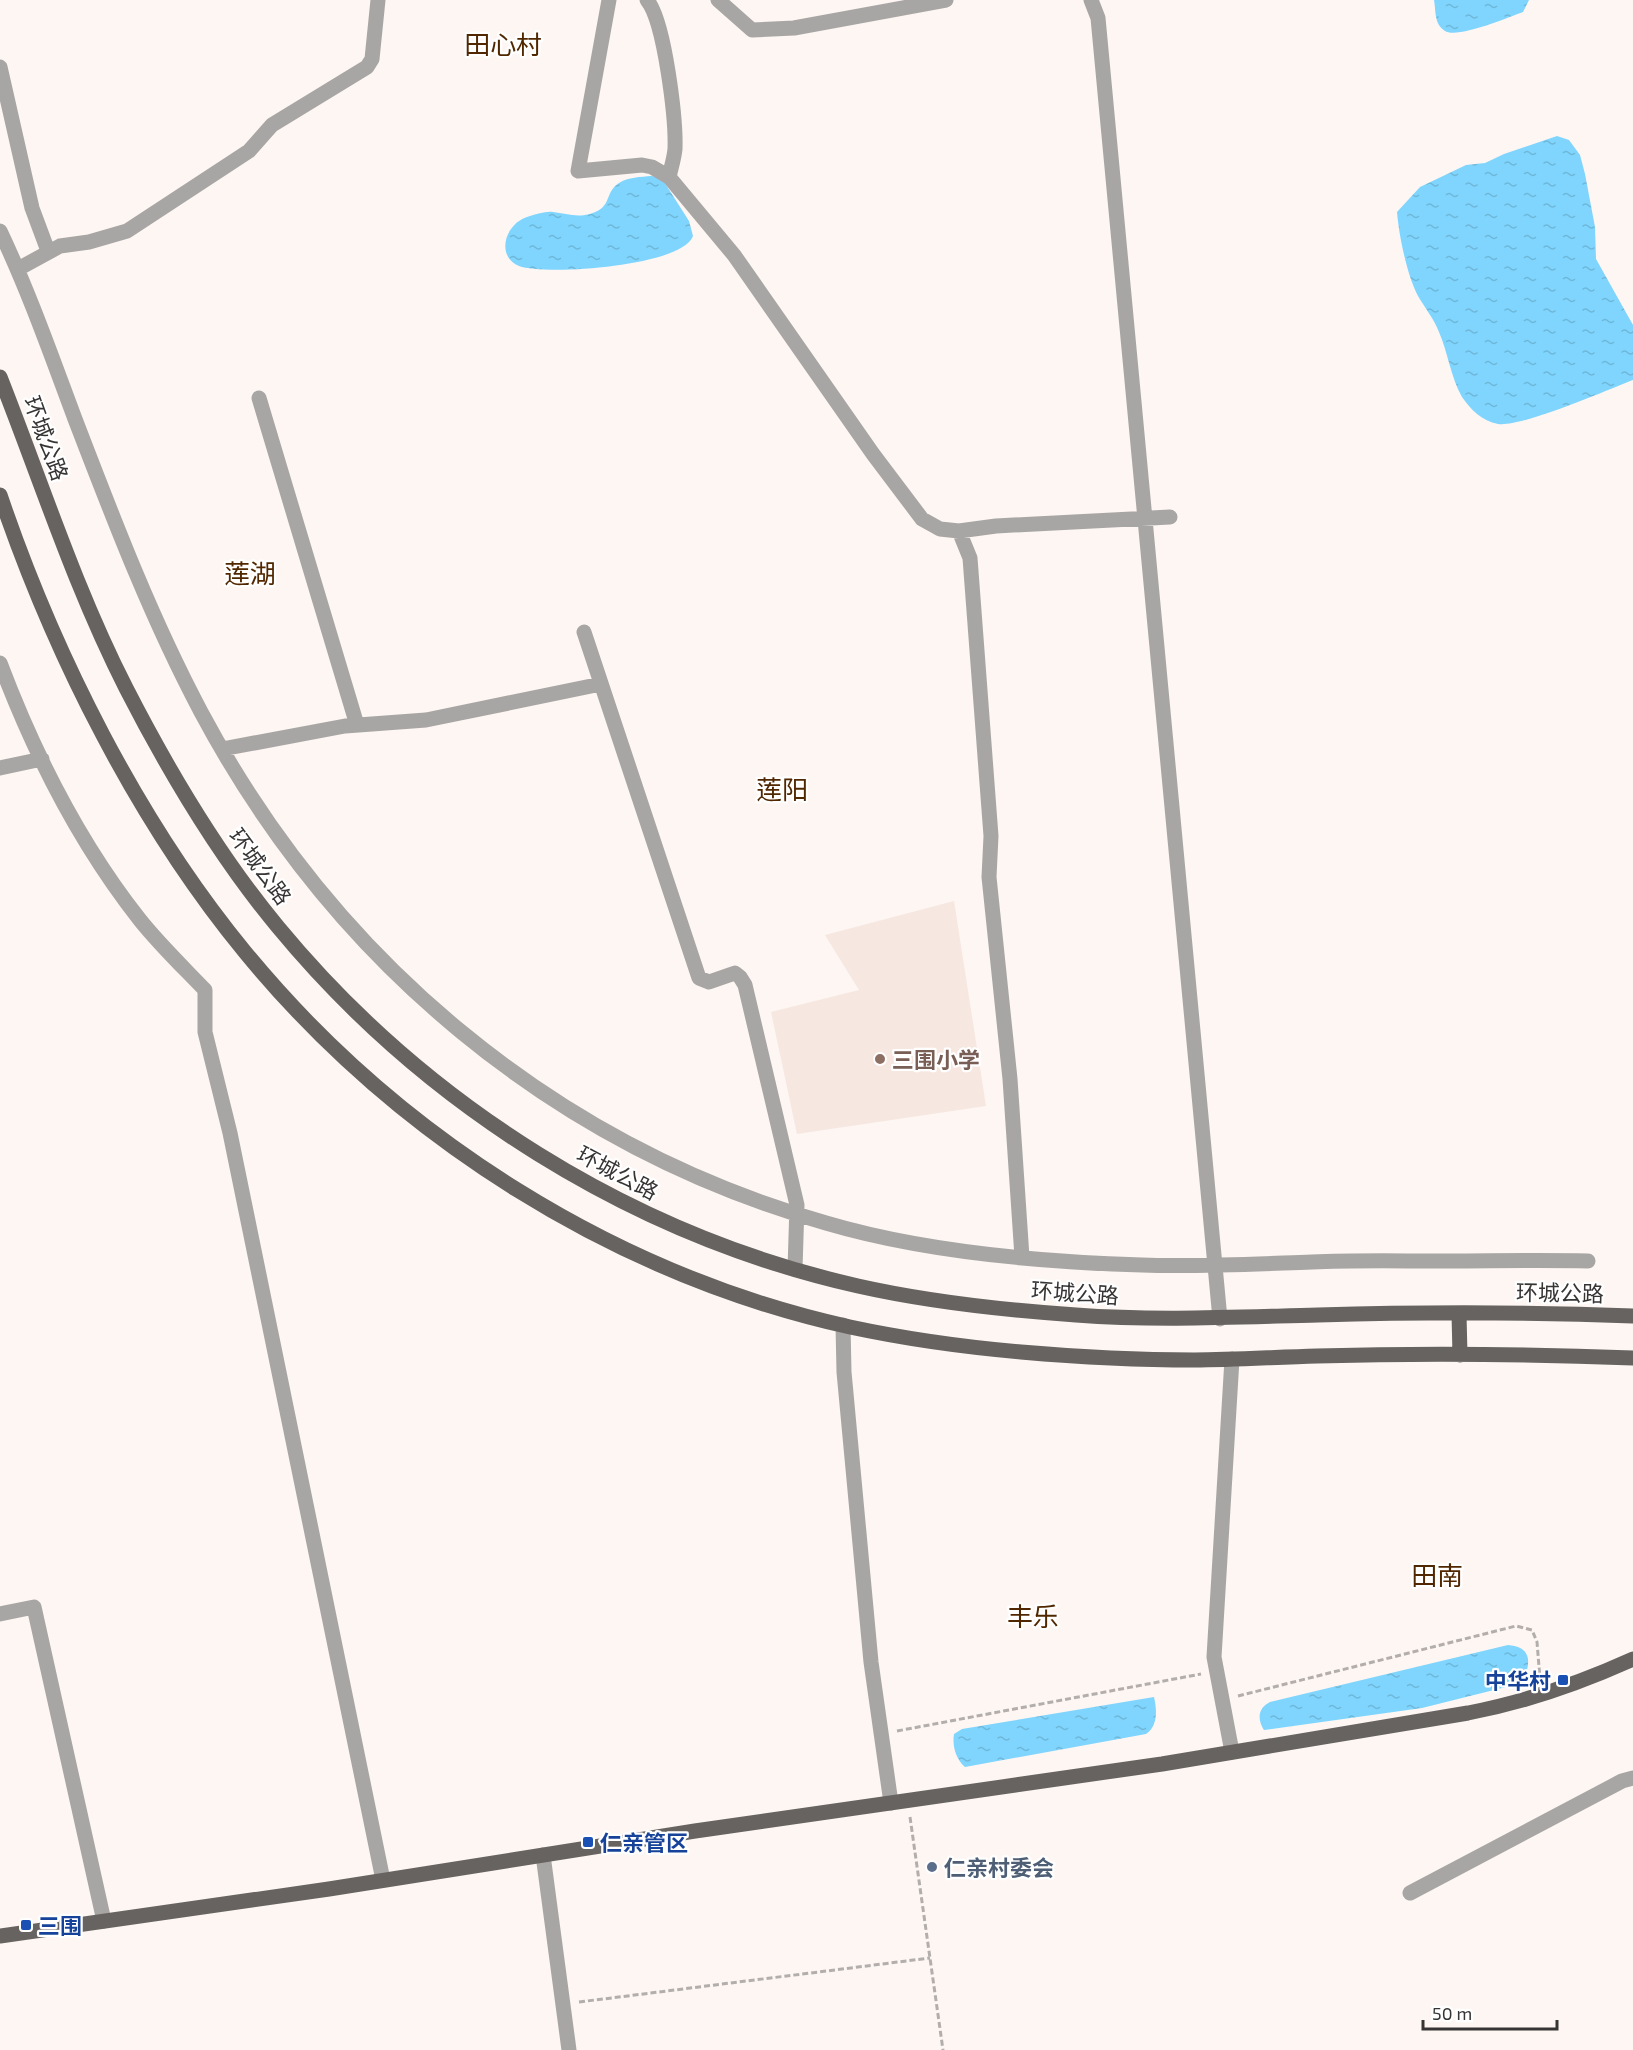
<svg xmlns="http://www.w3.org/2000/svg" width="1633" height="2050" viewBox="0 0 1633 2050" font-family="'Exo 2','Noto Sans SC',sans-serif">
  <style>
    .built { fill: #f7e7e1 }
    .water { fill: url(#water-ripples) }
    .lines { fill: none; stroke-linecap: round; stroke-linejoin: round }
    .path { stroke: #b3aeac; stroke-width: 3; stroke-dasharray: 6 3; stroke-linecap: butt }
    .minor { stroke: #a8a6a4; stroke-width: 15 }
    .primary { stroke: #676360; stroke-width: 15 }
    .education-dot { fill: #8d6e63; stroke: #fff; stroke-width: 2 }
    .transit-dot { fill: #1a4fb4; stroke: #fff; stroke-width: 2 }
    .service-dot { fill: #5c6f8a; stroke: #fff; stroke-width: 2 }
    .labels { text-anchor: middle; dominant-baseline: central; stroke-width: 4.5; stroke-linejoin: round; paint-order: stroke }
    .street-label { font-size: 22px; fill: #373534; stroke: #fff }
    .education-label { font-size: 22px; font-weight: bold; fill: #785e54; stroke: #fff; text-anchor: start }
    .transit-label { font-size: 22px; font-weight: bold; fill: #164399; stroke: #fff; text-anchor: start }
    .service-label { font-size: 22px; font-weight: bold; fill: #4e5e75; stroke: #fff; text-anchor: start }
    .quarter-label { font-size: 26px; fill: #512700; stroke: #fff }
  </style>
  <defs>
    <pattern id="water-ripples" width="26" height="14" patternUnits="userSpaceOnUse" patternTransform="scale(1.5)"><rect width="26" height="14" fill="#7fd5fd"/><path d="M2 4q2-2 4 0t4 0M15 11q2-2 4 0t4 0" fill="none" stroke="#6eb7d9"/></pattern>
  </defs>
  <rect width="100%" height="100%" fill="#fdf6f3"/>
  <path class="built" d="M954,901L986,1106L797,1134L771,1012L859,990L825,935Z"/>
  <path class="water" d="M1434,0H1529L1523,12C1509,17 1457,39 1445,31C1434,24 1436,11 1434,0Z
    M1557,136L1569,140L1580,155L1585,174L1595,227L1596,259L1633,325V380C1607,390 1520,428 1498,424C1482,421 1471,410 1462,397C1451,378 1448,353 1439,332C1434,319 1425,308 1418,296C1407,275 1399,236 1397,212L1420,187L1466,165L1485,163L1504,154Z
    M651,176L661,177L689,221L693,236C683,266 547,276 519,266C495,256 505,222 530,216C537,214 546,211 553,212C564,213 574,217 585,215C614,210 603,193 619,183C628,177 641,177 651,176Z
    M1508,1645C1533,1647 1531,1664 1522,1683L1422,1708L1264,1730C1257,1719 1258,1708 1270,1702Z
    M1154,1697C1157,1710 1158,1726 1146,1734L965,1767C956,1759 952,1746 954,1734L962,1729Z"/>
  <g class="lines">
    <path class="path" d="M1238,1696L1516,1626L1532,1630L1537,1642L1540,1679
      M897,1731L1201,1674
      M910,1817L943,2050
      M579,2002L930,1958"/>
    <path class="minor" d="M609,0L578,171L642,165L652,167L669,177L734,255L873,454L922,519L940,529L959,531L996,526L1170,517
      M647,0C665,22 676,120 675,149C674,159 671,168 669,177
      M718,0L752,30L794,28L946,0
      M1091,0L1098,18L1220,1319
      M0,67L32,208L48,251
      M0,231C29,292 51,355 75,419C113,518 151,618 201,712C334,961 553,1145 826,1223C924,1252 1039,1262 1142,1265C1198,1267 1255,1264 1312,1262C1354,1260 1397,1261 1439,1261C1489,1261 1539,1260 1588,1261
      M18,269L60,246L89,242L127,231L249,151L272,125L367,67L372,59L378,0
      M259,398L357,725
      M959,531L970,558L991,836L989,877L1010,1079L1022,1257
      M584,632L699,978L709,982L735,973L740,977L745,985L797,1205L795,1269
      M0,663C34,753 80,844 140,920C160,945 183,967 205,990V1032L230,1133L383,1880
      M222,749L345,726L426,720L601,684
      M0,768L42,759
      M843,1325L844,1372L871,1662L891,1803
      M1232,1359L1214,1657L1232,1752
      M0,1614L34,1607L104,1921
      M543,1855L569,2050
      M1410,1893L1622,1781L1633,1778"/>
    <path class="primary" d="M0,377C41,481 75,588 126,688C169,772 218,855 278,927C425,1105 632,1235 858,1286C929,1302 1003,1310 1076,1315C1157,1321 1237,1317 1318,1315C1423,1312 1528,1312 1633,1316
      M0,495C54,654 138,822 245,952C397,1137 615,1275 850,1327C906,1339 964,1347 1021,1352C1079,1357 1137,1360 1194,1360C1235,1360 1276,1357 1317,1356C1422,1353 1528,1354 1633,1358
      M1459,1314L1460,1355
      M0,1936L329,1889L695,1831L1162,1764L1468,1713C1526,1702 1580,1683 1633,1659"/>
  </g>
  <circle class="education-dot" cx="880" cy="1059" r="6"/>
  <g class="transit-dot">
    <rect x="1557" y="1674" width="12" height="12" rx="3"/>
    <rect x="582" y="1836" width="12" height="12" rx="3"/>
    <rect x="20" y="1919" width="12" height="12" rx="3"/>
  </g>
  <circle class="service-dot" cx="932" cy="1867" r="6"/>
  <g class="labels">
    <g class="street-label">
      <text transform="translate(47 438) rotate(70)">环城公路</text>
      <text transform="translate(261 866) rotate(54)">环城公路</text>
      <text transform="translate(618 1172) rotate(28)">环城公路</text>
      <text transform="translate(1075 1292) rotate(4)">环城公路</text>
      <text transform="translate(1560 1292) rotate(1)">环城公路</text>
    </g>
    <g class="education-label">
      <text x="892" y="1059">三围小学</text>
    </g>
    <g class="transit-label">
      <text x="1551" y="1680" text-anchor="end">中华村</text>
      <text x="600" y="1842">仁亲管区</text>
      <text x="38" y="1925">三围</text>
    </g>
    <g class="service-label">
      <text x="944" y="1867">仁亲村委会</text>
    </g>
    <g class="quarter-label">
      <text x="503" y="43">田心村</text>
      <text x="250" y="572">莲湖</text>
      <text x="782" y="788">莲阳</text>
      <text x="1437" y="1574">田南</text>
      <text x="1033" y="1615">丰乐</text>
    </g>
  </g>
  <path d="M1423 2020v9h134v-9" fill="none" stroke="#373534" stroke-width="3"/>
  <text x="1432" y="2020" font-size="18" fill="#373534" stroke="#ffffff" stroke-width="4.5" paint-order="stroke">50 m</text>
</svg>
